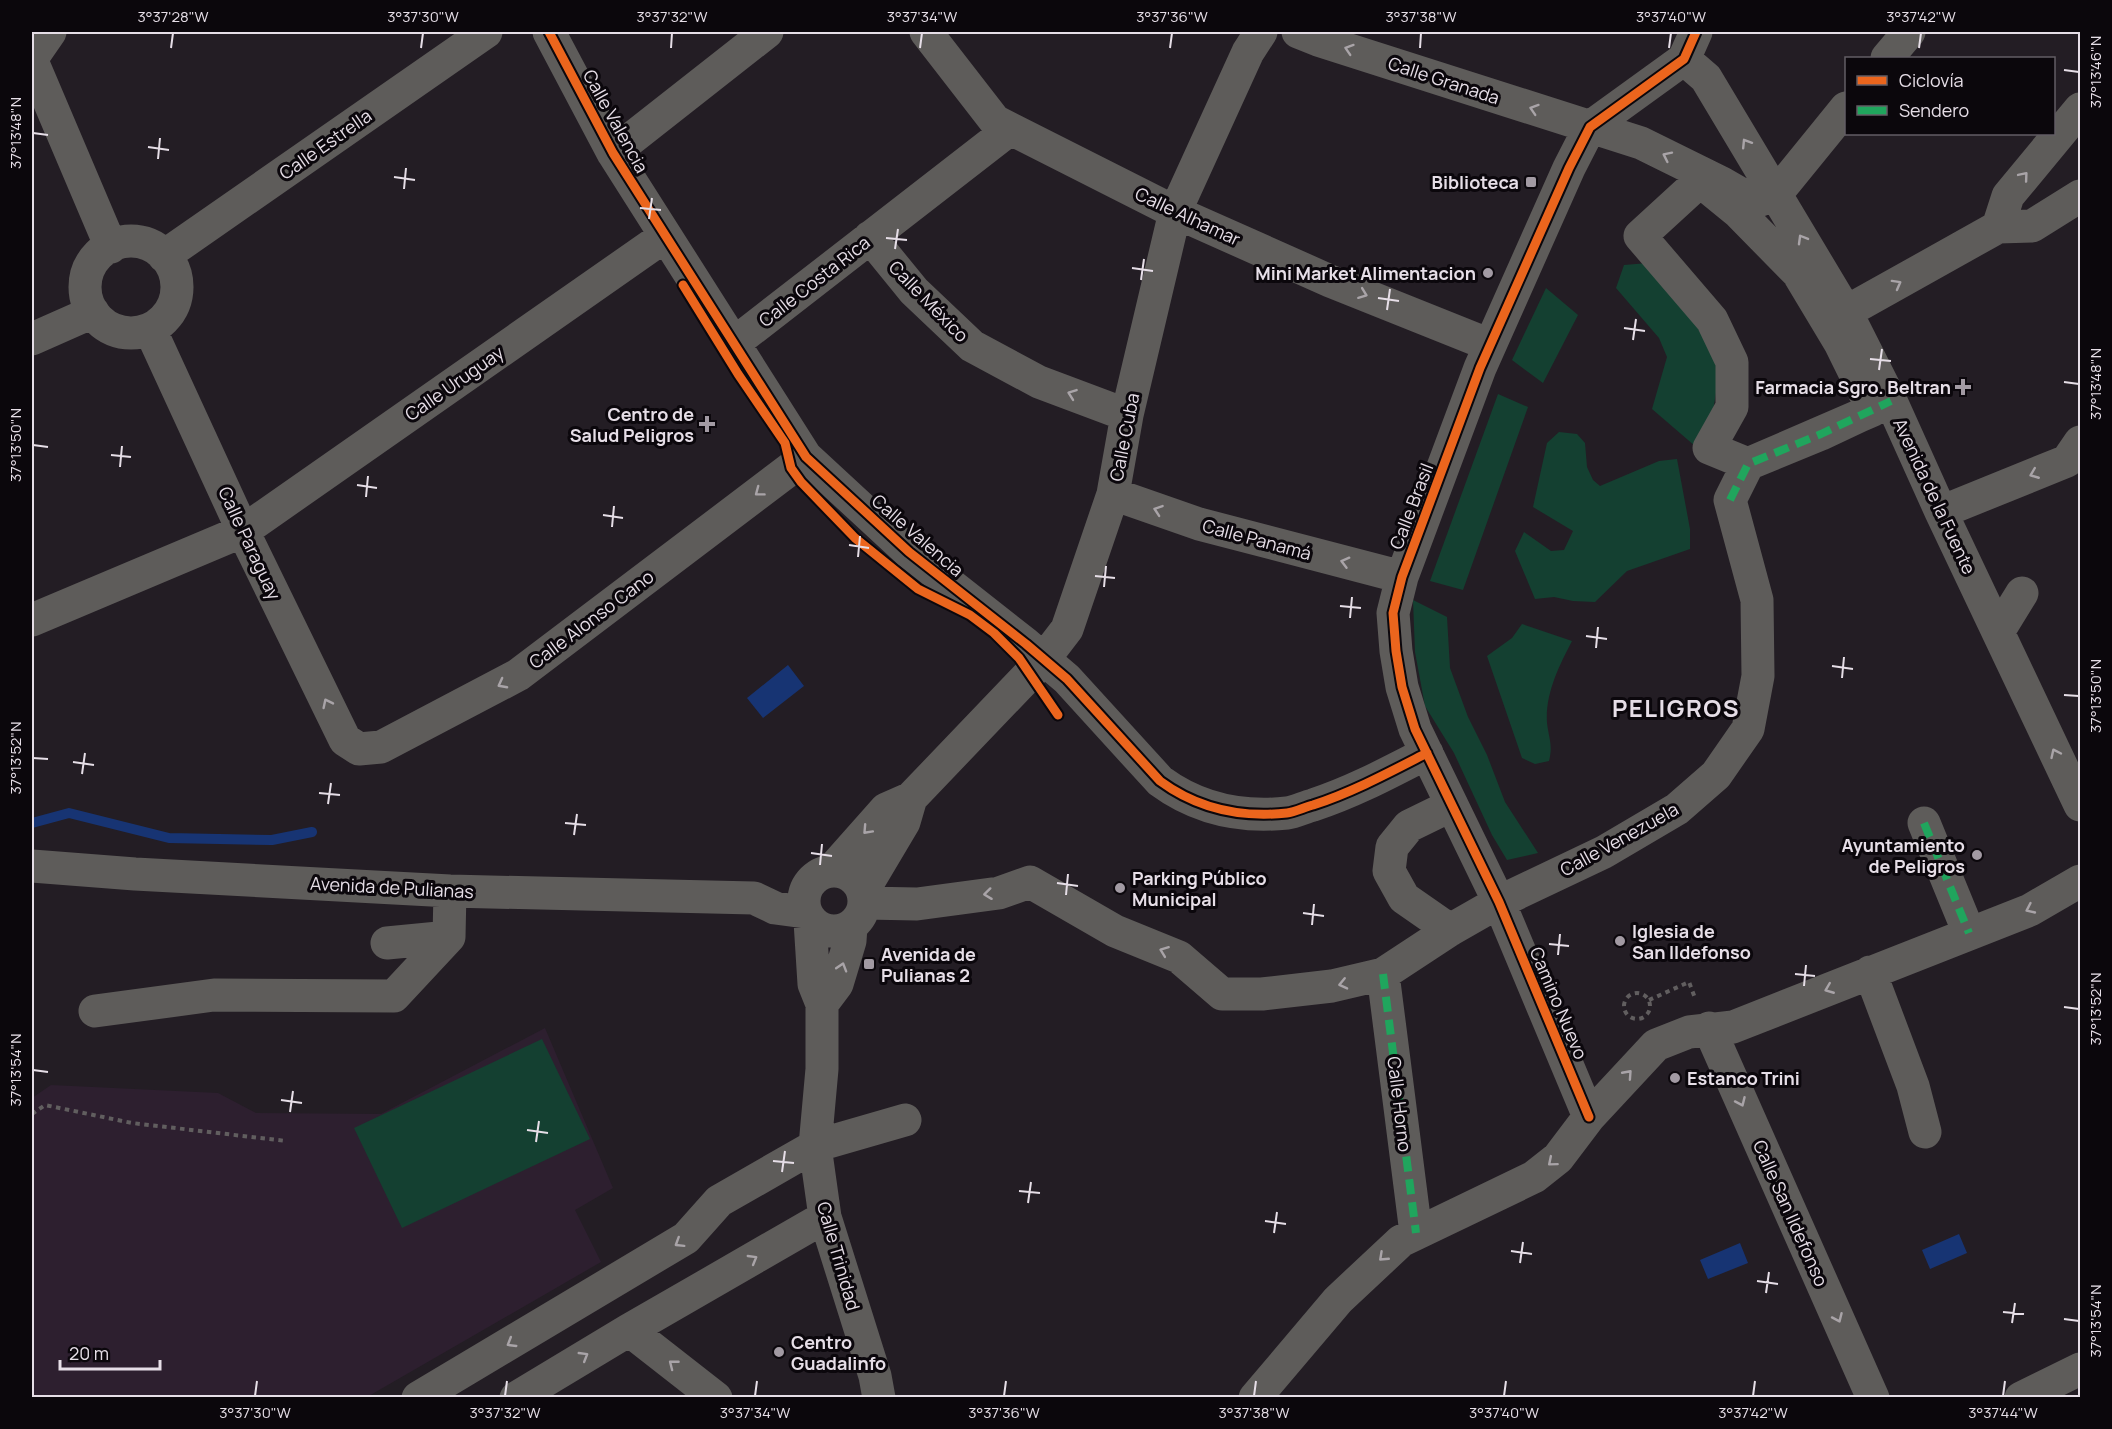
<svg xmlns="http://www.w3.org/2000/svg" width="2112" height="1429" viewBox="0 0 2112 1429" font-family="Manrope,sans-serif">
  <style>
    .built { fill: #2d1f2f }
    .green { fill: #144031 }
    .water { fill: #173473 }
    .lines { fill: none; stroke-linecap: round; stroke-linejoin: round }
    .stream { stroke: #173473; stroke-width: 10 }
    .path { stroke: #615e5f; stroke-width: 4; stroke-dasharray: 4.5 4.5; stroke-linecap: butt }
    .minor { stroke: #5e5c5a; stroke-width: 33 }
    .quiet { stroke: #20a55d; stroke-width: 8; stroke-dasharray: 15 8; stroke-linecap: butt }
    .cycleway-casing { stroke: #0b070c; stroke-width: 13 }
    .cycleway { stroke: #eb651d; stroke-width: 9 }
    .oneway { stroke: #a9a4a8 }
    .ticks { fill: none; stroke: #e6dee7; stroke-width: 2 }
    .poi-dot { fill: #a29aa3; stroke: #0b070c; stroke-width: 2 }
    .labels { text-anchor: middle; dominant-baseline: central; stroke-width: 6; stroke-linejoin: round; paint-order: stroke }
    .street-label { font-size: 18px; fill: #e6dee7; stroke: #0b070c }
    .poi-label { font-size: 18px; font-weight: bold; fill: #e6dee7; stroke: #0b070c; text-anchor: end }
    .district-label { font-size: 24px; font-weight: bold; letter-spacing: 1.5px; fill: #e6dee7; stroke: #0b070c }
    .neatline { fill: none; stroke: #e6dee7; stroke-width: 2 }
    .ticks-label { font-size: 15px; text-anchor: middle; fill: #e6dee7 }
  </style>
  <rect width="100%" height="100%" fill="#231d24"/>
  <path class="built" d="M545,1028L613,1188L575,1210L601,1262L367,1397H32V1098L51,1085L218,1093L256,1113L381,1114Z"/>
  <path class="green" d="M1648,263L1718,353L1716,393L1710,429L1695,446L1652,409L1667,357L1659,338L1616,288L1624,265Z
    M1546,288L1578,315L1543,383L1512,360Z
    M1498,394L1528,407L1463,590L1430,581Z
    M1559,432L1577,434L1585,443L1587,467L1593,480L1600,486L1659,461L1677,459L1690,529V549L1627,571L1595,602L1573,601L1554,597L1535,599L1515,551L1524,532L1551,551L1564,550L1573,531L1533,507L1547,443Z
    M1413,600L1447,617L1450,668L1468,717L1487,755L1505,802L1538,853L1507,860L1492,835L1454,753L1425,706L1415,652Z
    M1522,624L1572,641C1559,666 1545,694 1547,723C1549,739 1553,745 1549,761L1535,764L1522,758L1487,656L1512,638Z
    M542,1039L590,1139L402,1228L354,1128Z"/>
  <path class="water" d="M788,665L804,686L763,718L747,698Z
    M1959,1234L1967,1253L1930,1269L1922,1250Z
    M1740,1243L1748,1263L1708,1279L1700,1260Z"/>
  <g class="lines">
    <path class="stream" d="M32,823L69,813L169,838L272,840L312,832"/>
    <path class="path" d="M1624 1006a13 13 0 1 1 26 0a13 13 0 1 1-26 0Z
      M1649,1000L1689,982L1695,998
      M32,1114L45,1105L132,1123L286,1141"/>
    <path class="minor" d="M549,32L613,153L806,457L909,552L1026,644L1067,679L1160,781C1198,809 1240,818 1287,813C1295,812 1305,807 1313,805C1353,792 1390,772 1427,753
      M926,32L995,121L1175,212L1330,281L1490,345
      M1298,32L1318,40L1641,143L1722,183L1755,202L1776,194L1846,108
      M32,58L50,32
      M1887,58L1909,32
      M1684,59L1706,78L1846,312L1891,401L1941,512L2080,805
      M32,61L111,247
      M613,153L767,32
      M1700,181L1738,212L1798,273L1840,343L1873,410L1748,464L1709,448L1732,407V362L1712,320L1640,236Z
      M1998,227L2032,226L2080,196
      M870,237L914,291L972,346L1039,382L1127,415
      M85 287a46 46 0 1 1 92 0a46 46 0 1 1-92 0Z
      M164,256L486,32
      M1846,312L1998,227L2008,196L2080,109
      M150,329L243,531L345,740L359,749L381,747L518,675L806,457
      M32,339L93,312
      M733,344L1010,129
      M1113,494L1199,524L1402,577
      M1941,512L2067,461L2080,442
      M32,620L243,531L665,236
      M1998,632L2022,593
      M1924,823L1969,933
      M32,866L135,874L450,891L754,898L775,908L805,912
      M804 901a30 30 0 1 1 60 0a30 30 0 1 1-60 0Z
      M831,871L886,809L911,798L1044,659L1067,629L1113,494L1127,415L1175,212L1248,52L1261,32
      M863,891L904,822L911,798
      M865,903L917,904L999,893L1030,882L1115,931L1179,957L1222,994H1262L1332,986L1383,974L1450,930L1499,902L1604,852L1677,809L1716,775L1748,729L1758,676L1757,600L1730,500L1748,464L1821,434L1891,401
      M810,921L814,984L822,1004V1069L815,1146L825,1217L875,1376L879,1398
      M1450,930L1404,898L1389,871L1392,847L1409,826L1452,805
      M387,943L449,937
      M1870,972L1913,1086L1925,1132
      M1383,974L1416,1233
      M822,1004L837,984L850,941L851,926
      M95,1011L214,995L394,996L449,937L450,891
      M1709,1028L1873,1398
      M1589,1117L1499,902L1415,729L1402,687L1396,651L1393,613L1402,577L1480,368L1569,168L1590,127L1684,59L1696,32
      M629,1330L716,1398
      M418,1398L686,1238L719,1201L815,1146L905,1120
      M516,1398L629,1330L825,1217
      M1255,1398L1338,1300L1401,1241L1534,1177L1558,1158L1589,1117L1656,1045L1689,1032L1733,1027L2030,910L2080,881
      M2021,1398L2080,1369"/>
    <path class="quiet" d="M1730,500L1748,464L1821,434L1891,401
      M1924,823L1969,933
      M1383,974L1416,1233"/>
    <defs>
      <path id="cycleway" d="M549,32L613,153L806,457L909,552L1026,644L1067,679L1160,781C1198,809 1240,818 1287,813C1295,812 1305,807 1313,805C1353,792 1390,772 1427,753
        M683,285L738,374L785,443L791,468L801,482L855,538L918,589L970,615L994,633L1019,658L1058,715
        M1589,1117L1499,902L1415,729L1402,687L1396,651L1393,613L1402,577L1480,368L1569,168L1590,127L1684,59L1696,32"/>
    </defs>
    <use href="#cycleway" class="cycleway-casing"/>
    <use href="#cycleway" class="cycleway"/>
  </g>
  <defs><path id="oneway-chevron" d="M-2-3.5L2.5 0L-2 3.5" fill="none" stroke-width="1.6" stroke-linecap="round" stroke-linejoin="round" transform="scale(1.5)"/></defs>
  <g class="oneway">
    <use href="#oneway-chevron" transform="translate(1349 49) rotate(-162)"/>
    <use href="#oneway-chevron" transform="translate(1534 109) rotate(-162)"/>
    <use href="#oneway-chevron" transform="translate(1746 143) rotate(-122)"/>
    <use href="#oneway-chevron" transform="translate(1667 156) rotate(-154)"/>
    <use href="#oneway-chevron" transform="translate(2024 176) rotate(-50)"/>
    <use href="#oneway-chevron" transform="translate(1802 239) rotate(-120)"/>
    <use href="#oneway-chevron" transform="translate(1897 284) rotate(-29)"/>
    <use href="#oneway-chevron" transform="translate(1363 294) rotate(21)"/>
    <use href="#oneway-chevron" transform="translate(1072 394) rotate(-160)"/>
    <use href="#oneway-chevron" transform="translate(2034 474) rotate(158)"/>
    <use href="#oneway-chevron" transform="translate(759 492) rotate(143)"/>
    <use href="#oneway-chevron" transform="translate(1158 510) rotate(-161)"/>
    <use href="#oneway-chevron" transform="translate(1345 562) rotate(-165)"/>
    <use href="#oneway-chevron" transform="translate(502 684) rotate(152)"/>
    <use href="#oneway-chevron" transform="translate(327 703) rotate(-116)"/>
    <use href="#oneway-chevron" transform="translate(2055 753) rotate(-115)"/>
    <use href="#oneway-chevron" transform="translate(867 830) rotate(133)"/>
    <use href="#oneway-chevron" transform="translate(988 894) rotate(173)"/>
    <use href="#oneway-chevron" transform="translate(2030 909) rotate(155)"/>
    <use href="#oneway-chevron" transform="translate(1164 951) rotate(-159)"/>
    <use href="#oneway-chevron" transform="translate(842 967) rotate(-73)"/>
    <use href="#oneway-chevron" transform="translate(1343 984) rotate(167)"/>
    <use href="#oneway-chevron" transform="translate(1829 989) rotate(158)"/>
    <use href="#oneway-chevron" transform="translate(1628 1074) rotate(-48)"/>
    <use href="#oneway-chevron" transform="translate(1741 1102) rotate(66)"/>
    <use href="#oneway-chevron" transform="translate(1552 1162) rotate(140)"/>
    <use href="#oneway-chevron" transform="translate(679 1243) rotate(148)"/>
    <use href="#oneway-chevron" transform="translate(1383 1257) rotate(137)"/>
    <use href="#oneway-chevron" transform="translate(753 1259) rotate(-30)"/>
    <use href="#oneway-chevron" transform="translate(1838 1318) rotate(66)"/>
    <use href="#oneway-chevron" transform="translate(511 1343) rotate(149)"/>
    <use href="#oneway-chevron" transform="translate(584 1356) rotate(-31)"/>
    <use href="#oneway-chevron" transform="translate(673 1364) rotate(-142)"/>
  </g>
  <path class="ticks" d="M171,48L173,33M421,48L423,33M671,48L672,33M920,48L922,33M1170,48L1172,33M1420,48L1421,33M1669,48L1671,33M1919,48L1921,33M2064,70L2079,72M33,133L48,135M148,147L169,150M158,159L160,138M394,177L415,180M404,189L406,168M640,208L661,210M649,219L652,198M886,238L907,240M895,249L898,229M1132,268L1153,271M1141,280L1144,259M1378,298L1399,301M1387,310L1390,289M1624,328L1645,331M1633,340L1636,319M1870,359L1891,361M1879,370L1882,349M2064,382L2079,384M33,445L48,447M111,455L131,457M120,467L122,446M357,485L377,488M366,497L368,476M603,515L623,518M612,527L614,506M849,545L869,548M858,557L860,536M1095,576L1115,578M1104,587L1106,566M1340,606L1361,608M1350,618L1352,597M1586,636L1607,639M1596,648L1598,627M1832,666L1853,669M1842,678L1844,657M2064,695L2079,696M33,758L48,759M73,762L94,765M82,774L85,753M319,793L340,795M328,804L331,783M565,823L586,825M574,835L577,814M811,853L832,856M820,865L822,844M1057,883L1078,886M1066,895L1068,874M1303,913L1324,916M1312,925L1314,904M1549,944L1569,946M1558,955L1560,934M1795,974L1815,976M1804,986L1806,965M2064,1007L2079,1009M33,1070L48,1072M281,1100L302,1103M290,1112L293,1091M527,1130L548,1133M536,1142L539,1121M773,1161L794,1163M782,1172L785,1151M1019,1191L1040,1193M1028,1203L1031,1182M1265,1221L1286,1224M1274,1233L1277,1212M1511,1251L1532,1254M1520,1263L1523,1242M1757,1281L1778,1284M1766,1293L1769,1272M2003,1312L2024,1314M2064,1319L2079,1321M2012,1323L2015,1303M255,1396L257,1381M505,1396L507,1381M755,1396L757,1381M1004,1396L1006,1381M1254,1396L1256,1381M1504,1396L1506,1381M1753,1396L1755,1381M2003,1396L2005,1381"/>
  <g class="poi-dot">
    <rect x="1525" y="176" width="12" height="12" rx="3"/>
    <circle cx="1488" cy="273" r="6"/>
    <path d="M1960 378h6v6h6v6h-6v6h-6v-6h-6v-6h6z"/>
    <path d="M704 415h6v6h6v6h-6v6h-6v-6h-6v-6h6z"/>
    <circle cx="1977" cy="855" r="6"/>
    <circle cx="1120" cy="888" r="6"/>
    <circle cx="1620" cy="941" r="6"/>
    <rect x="863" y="958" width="12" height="12" rx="3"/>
    <circle cx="1675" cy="1078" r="6"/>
    <circle cx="779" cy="1352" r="6"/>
  </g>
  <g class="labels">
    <g class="street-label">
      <text transform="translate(1444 80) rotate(18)">Calle Granada</text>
      <text transform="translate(616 121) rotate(61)">Calle Valencia</text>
      <text transform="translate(325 144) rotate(-35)">Calle Estrella</text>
      <text transform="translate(1188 216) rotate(25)">Calle Alhamar</text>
      <text transform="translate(814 281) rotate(-38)">Calle Costa Rica</text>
      <text transform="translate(929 301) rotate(46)">Calle México</text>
      <text transform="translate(454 383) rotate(-35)">Calle Uruguay</text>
      <text transform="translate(1124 437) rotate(-79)">Calle Cuba</text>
      <text transform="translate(1935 496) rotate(65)">Avenida de la Fuente</text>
      <text transform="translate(1411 506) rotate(-69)">Calle Brasil</text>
      <text transform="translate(918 535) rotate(41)">Calle Valencia</text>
      <text transform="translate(1257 539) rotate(15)">Calle Panamá</text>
      <text transform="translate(250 543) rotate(65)">Calle Paraguay</text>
      <text transform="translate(591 619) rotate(-37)">Calle Alonso Cano</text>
      <text transform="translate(1619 839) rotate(-29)">Calle Venezuela</text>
      <text transform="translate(392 887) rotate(3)">Avenida de Pulianas</text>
      <text transform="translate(1559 1003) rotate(67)">Camino Nuevo</text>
      <text transform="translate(1400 1104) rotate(83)">Calle Horno</text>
      <text transform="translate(1791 1213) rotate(66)">Calle San Ildefonso</text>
      <text transform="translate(839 1256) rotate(74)">Calle Trinidad</text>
    </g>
    <g class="poi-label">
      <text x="1519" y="182">Biblioteca</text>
      <text x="1476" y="273">Mini Market Alimentacion</text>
      <text x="1951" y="387">Farmacia Sgro. Beltran</text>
      <text x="694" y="414">Centro de<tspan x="694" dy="21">Salud Peligros</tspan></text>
      <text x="1965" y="845">Ayuntamiento<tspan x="1965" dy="21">de Peligros</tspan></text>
      <text x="1132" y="878" text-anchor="start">Parking Público<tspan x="1132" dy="21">Municipal</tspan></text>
      <text x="1632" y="931" text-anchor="start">Iglesia de<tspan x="1632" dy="21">San Ildefonso</tspan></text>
      <text x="881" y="954" text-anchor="start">Avenida de<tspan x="881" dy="21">Pulianas 2</tspan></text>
      <text x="1687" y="1078" text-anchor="start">Estanco Trini</text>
      <text x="791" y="1342" text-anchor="start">Centro<tspan x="791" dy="21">Guadalinfo</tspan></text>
    </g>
    <g class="district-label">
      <text x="1676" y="707">PELIGROS</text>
    </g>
  </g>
  <rect width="2112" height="1429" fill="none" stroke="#0b070c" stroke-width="66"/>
  <rect x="1845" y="57" width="210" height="78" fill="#0b070c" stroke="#635d64" stroke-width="1.5"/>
  <rect x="1857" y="76" width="30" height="9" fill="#eb651d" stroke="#635d64" stroke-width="1.5"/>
  <text x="1899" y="87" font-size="18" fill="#e6dee7">Ciclovía</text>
  <rect x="1857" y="106" width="30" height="9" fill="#20a55d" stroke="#635d64" stroke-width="1.5"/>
  <text x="1899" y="117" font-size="18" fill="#e6dee7">Sendero</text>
  <path d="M60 1360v9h100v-9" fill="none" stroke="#e6dee7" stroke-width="3"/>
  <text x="69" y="1360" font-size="18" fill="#e6dee7" stroke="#0b070c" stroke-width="4.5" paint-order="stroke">20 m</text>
  <rect x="33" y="33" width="2046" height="1363" class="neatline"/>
  <g class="ticks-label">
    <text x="173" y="22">3°37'28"W</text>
    <text x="423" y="22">3°37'30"W</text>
    <text x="672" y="22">3°37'32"W</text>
    <text x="922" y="22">3°37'34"W</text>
    <text x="1172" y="22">3°37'36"W</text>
    <text x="1421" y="22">3°37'38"W</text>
    <text x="1671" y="22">3°37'40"W</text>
    <text x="1921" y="22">3°37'42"W</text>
    <text transform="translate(2096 72) rotate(-90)" y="5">37°13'46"N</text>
    <text transform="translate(16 133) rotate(-90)" y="5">37°13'48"N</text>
    <text transform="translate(2096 384) rotate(-90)" y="5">37°13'48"N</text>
    <text transform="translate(16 445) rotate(-90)" y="5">37°13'50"N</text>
    <text transform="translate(2096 696) rotate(-90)" y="5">37°13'50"N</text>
    <text transform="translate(16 758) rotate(-90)" y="5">37°13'52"N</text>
    <text transform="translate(2096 1009) rotate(-90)" y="5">37°13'52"N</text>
    <text transform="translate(16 1070) rotate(-90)" y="5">37°13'54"N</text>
    <text transform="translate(2096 1321) rotate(-90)" y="5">37°13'54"N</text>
    <text x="255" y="1418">3°37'30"W</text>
    <text x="505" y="1418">3°37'32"W</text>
    <text x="755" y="1418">3°37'34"W</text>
    <text x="1004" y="1418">3°37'36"W</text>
    <text x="1254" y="1418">3°37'38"W</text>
    <text x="1504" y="1418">3°37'40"W</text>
    <text x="1753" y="1418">3°37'42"W</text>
    <text x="2003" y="1418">3°37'44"W</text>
  </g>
</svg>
